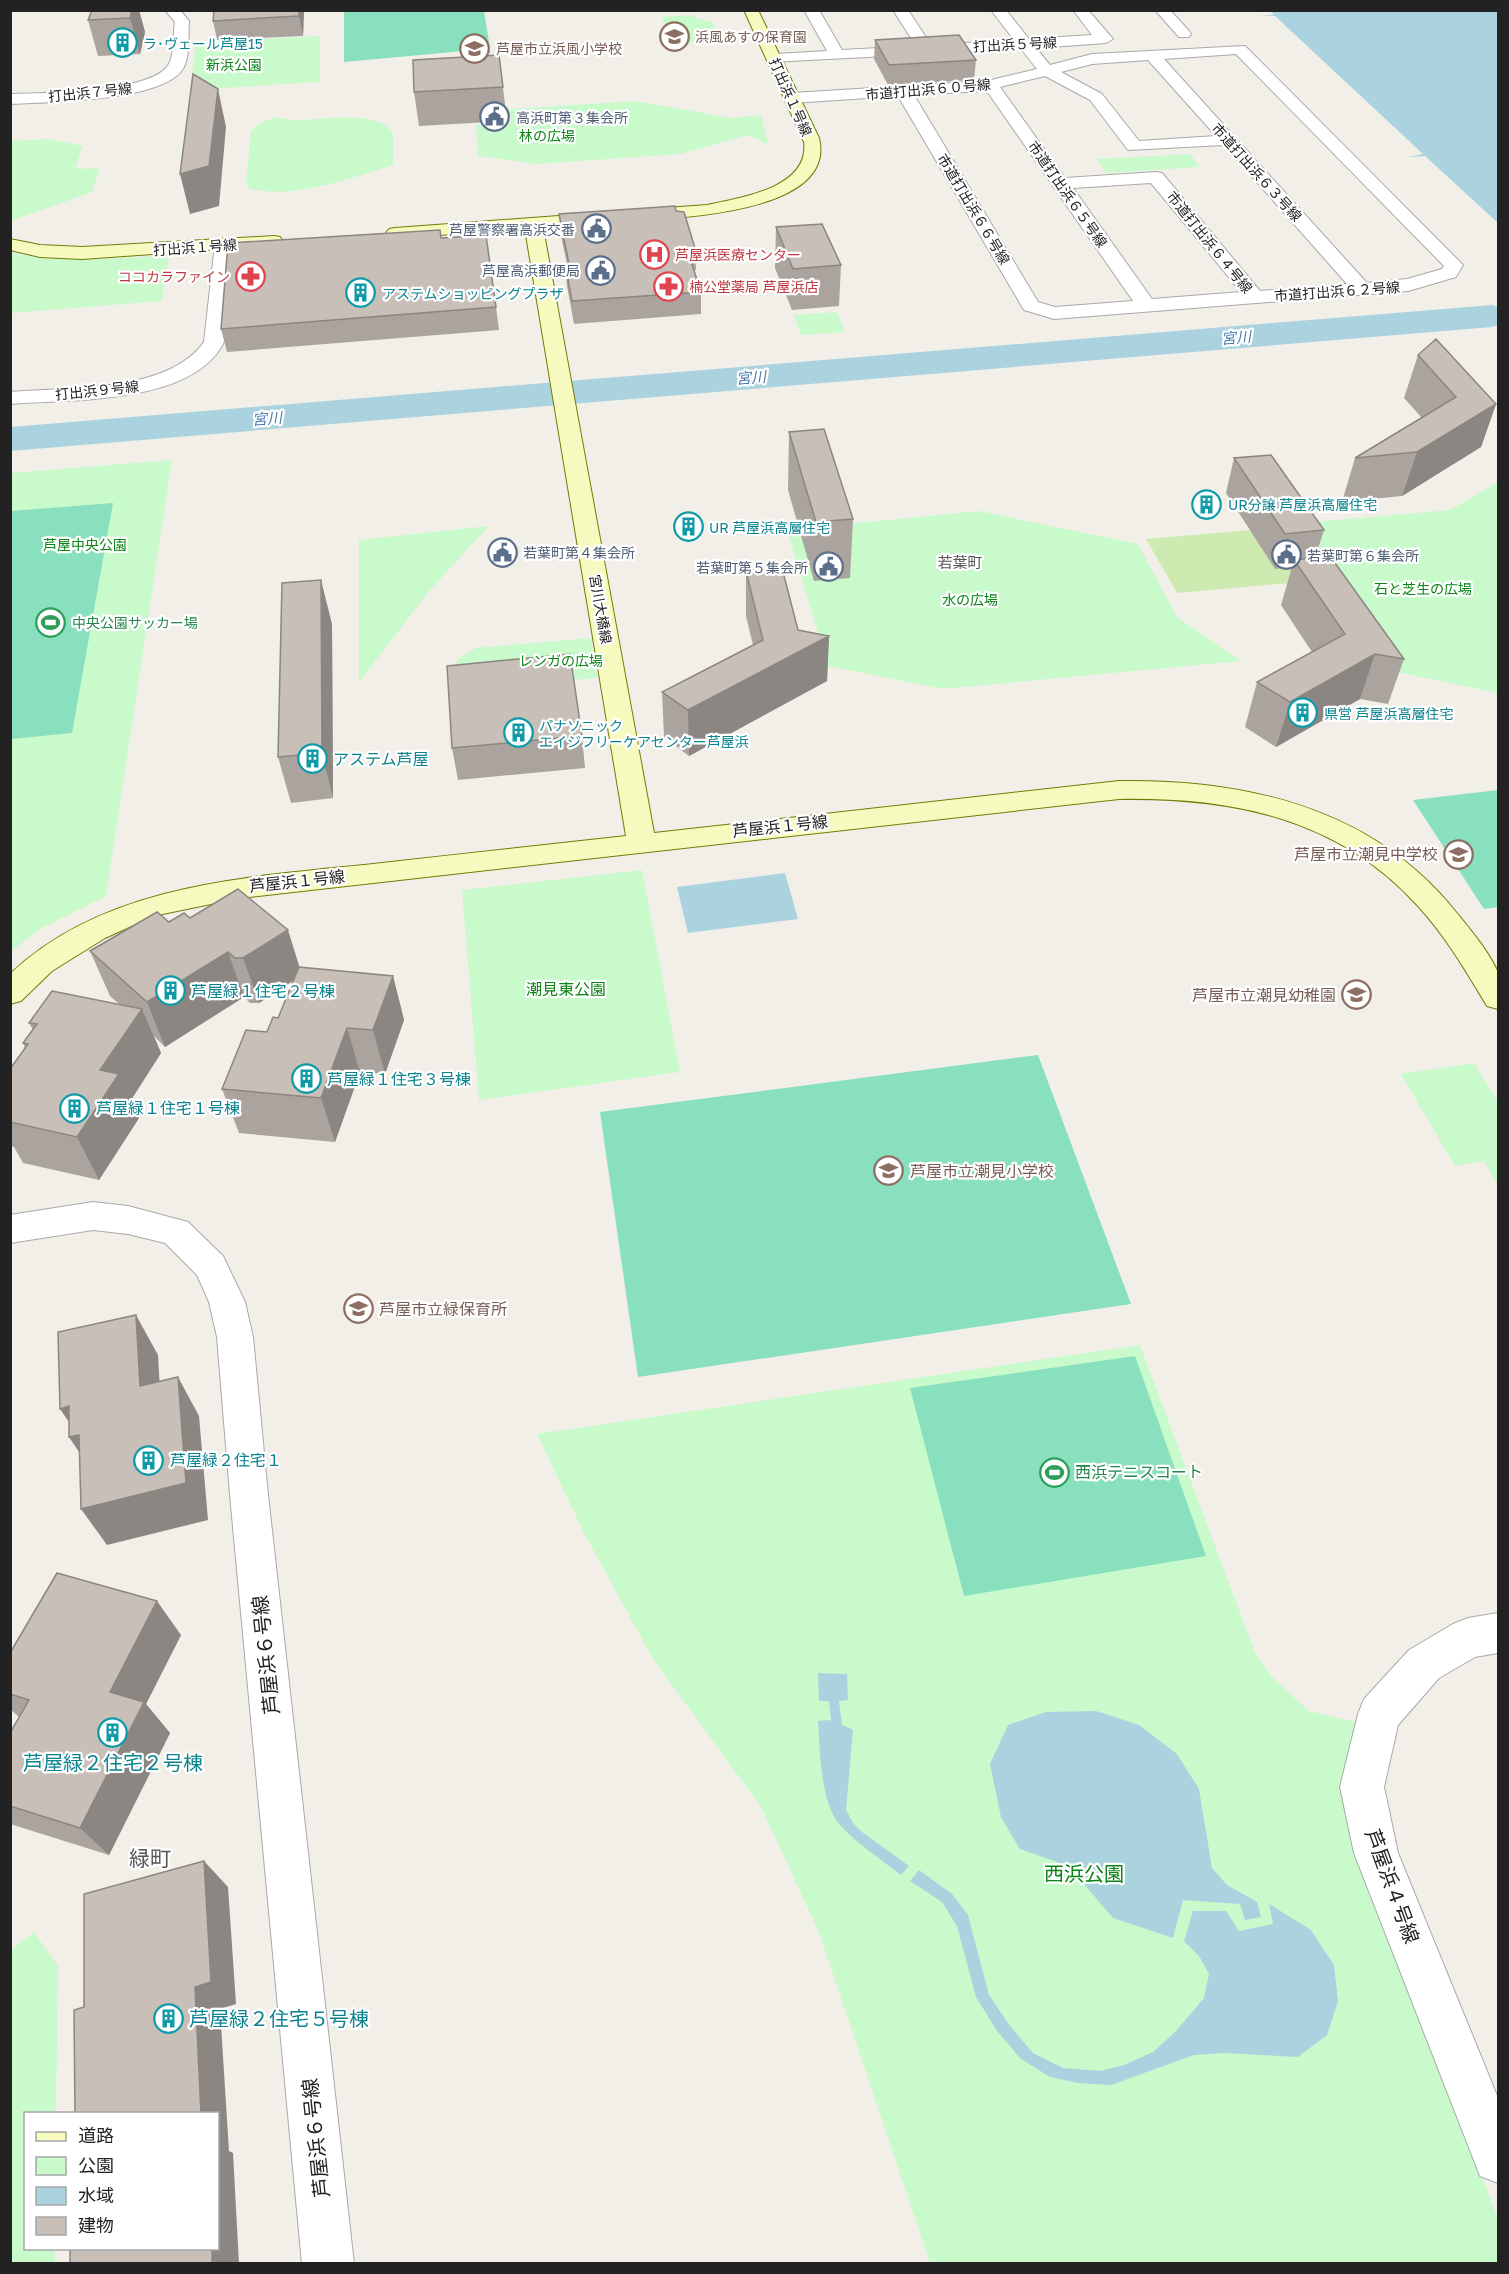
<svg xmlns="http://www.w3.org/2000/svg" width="1509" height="2274" viewBox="0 0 1509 2274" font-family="'Golos Text','Noto Sans JP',sans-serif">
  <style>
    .grass { fill: #cdebb0 }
    .park { fill: #c8facc }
    .pitch { fill: #88e0be }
    .water { fill: #aad3df }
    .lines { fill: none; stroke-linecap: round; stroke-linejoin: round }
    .river { fill: #aad3df; fill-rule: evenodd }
    .street-casing { stroke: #a9a9a9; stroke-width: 2 }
    .secondary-casing { stroke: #707d05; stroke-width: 2 }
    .street { fill: #fff; fill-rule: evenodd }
    .secondary { fill: #f7fabf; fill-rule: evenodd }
    .wall { fill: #aba49e }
    .shaded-wall { fill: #8b8681 }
    .building { fill: #c7bfb8; stroke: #8b8681; stroke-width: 1.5 }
    .labels { text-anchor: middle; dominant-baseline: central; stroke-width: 4.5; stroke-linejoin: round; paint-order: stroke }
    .far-education-label { font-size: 14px; fill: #785e54; stroke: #fff; text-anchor: start }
    .far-culture-label { font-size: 14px; fill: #0d838f; stroke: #fff; text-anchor: start }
    .far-street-label { font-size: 14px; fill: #222; stroke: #fff }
    .far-park-label { font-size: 14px; fill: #0c8416; stroke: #fff }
    .far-service-label { font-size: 14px; fill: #4e5e75; stroke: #fff; text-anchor: start }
    .far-health-label { font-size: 14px; fill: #be3a42; stroke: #fff; text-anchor: start }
    .far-leisure-label { font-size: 14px; fill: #27864d; stroke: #fff; text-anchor: start }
    .far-water-label { font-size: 15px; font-style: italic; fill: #4a7aab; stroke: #fff }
    .far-neighbourhood-label { font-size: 15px; fill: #555; stroke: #fff }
    .culture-label { font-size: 16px; fill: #0d838f; stroke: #fff; text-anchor: start }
    .street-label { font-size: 16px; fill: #222; stroke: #fff }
    .education-label { font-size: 16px; fill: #785e54; stroke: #fff; text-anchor: end }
    .park-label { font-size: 16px; fill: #0c8416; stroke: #fff }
    .leisure-label { font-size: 16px; fill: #27864d; stroke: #fff; text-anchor: start }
    .near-street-label { font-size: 20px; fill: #222; stroke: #fff }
    .near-culture-label { font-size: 20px; fill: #0d838f; stroke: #fff }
    .near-park-label { font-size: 20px; fill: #0c8416; stroke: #fff }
    .near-neighbourhood-label { font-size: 21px; fill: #555; stroke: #fff }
  </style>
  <rect width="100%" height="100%" fill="#f2efe9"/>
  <path class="grass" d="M1286,527L1322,580L1177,593L1146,539Z"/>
  <path class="park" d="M694,15L695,18L713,22L721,41L672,44L662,17Z
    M320,36V82L190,90L196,43Z
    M635,101L731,118L761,115L768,144L748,135L680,154L537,164L478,156L476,125L511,122L510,109Z
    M275,117C282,118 290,120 298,120C323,120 376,109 393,133V165C350,178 296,199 250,189L246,183L251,131L257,125Z
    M48,139L83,146L75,169L100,168L92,192L11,221V141Z
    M1190,154L1200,167L1106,173L1097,159Z
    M11,253C63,262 116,259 169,255L162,301L11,313Z
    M837,312L845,332L801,335L794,315Z
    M172,460L106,896L42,928L11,951V473Z
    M1498,482V693L1387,670L1291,524L1450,510Z
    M979,511L1138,544L1177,617L1241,661L942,689L828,666L787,530Z
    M489,526L430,590L359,682V540Z
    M591,638L597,678L451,690L450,671L459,658L476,648Z
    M642,870L680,1072L479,1100L462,890Z
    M1474,1063L1498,1102V1186L1484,1161L1455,1166L1401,1074Z
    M1140,1345L1255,1653L1272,1677L1309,1711L1360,1723L1356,1856L1498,2218V2263H930L819,1932L761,1807L653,1659L584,1533L537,1434Z
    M34,1932L58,1966L56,2113L26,2114V2248L55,2249V2263H11V1950Z"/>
  <path class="pitch" d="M344,11H484L489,42L464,44V51L344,62Z
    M113,503L72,733L11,739V511Z
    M1498,790V907L1484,909L1413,800Z
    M1038,1055L1131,1304L638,1377L600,1112Z
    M1135,1356L1206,1556L964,1596L910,1388Z"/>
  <path class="water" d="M1270,10L1498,11V223L1425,156L1408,157L1423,154L1275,16H1259L1274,15Z
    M785,873L798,919L688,933L677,887Z
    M818,1673L847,1674L848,1700L839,1701L842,1725L853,1730L846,1810L853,1823L862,1832L909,1866L901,1875C882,1860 856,1843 840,1825C820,1802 820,1750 818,1721L831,1720L829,1701H819Z
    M1096,1711L1139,1725L1177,1754L1199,1789L1212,1868L1227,1885L1257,1902L1261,1917L1245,1920L1240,1904L1183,1900L1173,1938L1113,1918L1083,1883L1057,1862L1020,1849L1001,1817L990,1764L1008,1725L1046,1712Z
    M919,1870L952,1894L968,1915L989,1995L1010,2026L1033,2053L1063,2068L1100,2071L1124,2065L1153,2052L1176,2031L1204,1998L1209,1974L1199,1956L1184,1941L1193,1911H1226L1239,1931L1273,1924L1269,1904L1311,1930L1334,1965L1338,2001L1327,2035L1298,2057L1226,2053L1194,2055L1111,2085L1078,2083L1050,2077L1021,2059L997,2031L976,1997L957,1926L942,1902L910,1881Z"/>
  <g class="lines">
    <path class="river" d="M1492,305L1498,307V325L1492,327L10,451V427Z"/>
    <defs>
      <path id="street" d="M165,10H180L189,21C188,35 190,54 184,67C166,102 46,102 10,104V94C45,93 145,93 167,67C175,57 173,34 175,22Z
        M804,10H819L842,50L916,46L893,10H908L931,45L1014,40L991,10H1006L1029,39L1092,35L1073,10H1088L1113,39L1106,43L1036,48L1050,65L1092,54L1245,46L1463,265L1456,277L1408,291L1054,319L1024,310L898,96L792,103L784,98L792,93L987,81L1037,69L1021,49L770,62L767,59L770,56L775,54L827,51ZM1236,54L1444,266L1442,269L1407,279L1367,283L1164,59ZM1148,60L1216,136L1139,141L1102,94L1061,72L1092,64ZM1045,76L1090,100L1128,150L1224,145L1347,284L1260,291L1162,173L1156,172L1065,178L1000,87ZM984,91L989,94L1133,301L1055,307L1038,302L914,95ZM1151,183L1241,292L1152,299L1073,188Z
        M1155,10H1170L1189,31L1191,34L1189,37H1179Z
        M224,238L230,240L233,244C231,262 229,332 223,344C190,405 71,399 10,404V392C68,387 168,393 204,342L215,244L218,240Z
        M93,1202L128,1206L188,1222L223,1256L245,1302L253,1337L268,1495L354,2264H302L230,1495L217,1337L209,1302L197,1275L165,1243L128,1234L93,1230L10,1243V1215Z
        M1498,1613V1653L1475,1657L1439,1678L1398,1725L1384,1787L1398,1853L1498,2098V2183L1480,2176L1473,2158L1354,1853L1340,1787L1358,1714L1364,1699L1409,1650L1453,1624L1468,1618Z"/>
      <path id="secondary" d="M744,10H758L819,138C837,213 681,217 635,221C604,223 573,225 543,228L654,833L1119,781C1247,779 1373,808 1456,912C1469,928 1491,954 1498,973C1501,982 1498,998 1498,1009L1487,1006C1466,971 1445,935 1417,905C1338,818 1232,797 1119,799L240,898L153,916L105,938L52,971L21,1001L10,1004V974C108,881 255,877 382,863C463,854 545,845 626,836L525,229L395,238L389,237L386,233L389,229L395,228L707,205C740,198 810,188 804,142Z
        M274,236L280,237L283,241L280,245L82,259L40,257L10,250V239L40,245L82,247Z"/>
    </defs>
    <use href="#street" class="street-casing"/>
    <use href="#secondary" class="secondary-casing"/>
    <use href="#street" class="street"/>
    <use href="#secondary" class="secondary"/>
  </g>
  <path class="wall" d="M139,10L145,32L140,54L98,56L88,20Z
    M304,10L303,36L217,40L213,21Z
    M875,40L976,60L974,80L888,85L874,59Z
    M499,55L507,121L419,126L414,92Z
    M676,211L695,248L696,270H694L701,292V314L574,324L567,286L565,264H567L561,236L559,214Z
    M776,227L841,265L839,306L792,310L775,268Z
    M442,238L496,307L499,330L227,352L221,329Z
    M1418,355L1496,404L1481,447L1402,496L1342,502L1355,458L1422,418L1404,398Z
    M789,432L853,519L850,578L814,581L788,490Z
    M1234,458L1324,530L1315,558L1404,659L1388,704L1360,699L1276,747L1245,727L1257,682L1312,652L1281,605L1292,567L1275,569L1226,493Z
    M746,571L798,630L829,636L827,681L689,756L664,737L662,692L753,645L746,616Z
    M332,624L333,798L291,803L278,757Z
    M582,736L585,768L458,780L452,748Z
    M190,918L300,967L393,976L404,1020L385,1074L360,1072L335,1142L239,1133L222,1089L278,1018L294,980L259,1003H250L244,997L165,1047L154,1036L161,1053L131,1100L139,1118L99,1180L23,1163L14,1147L10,1146V1069L25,1048L23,1043L33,1030L29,1023L119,1004L110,996L90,951L169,922Z
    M181,1635L146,1704L170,1733L109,1855L10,1824V1733L19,1717L10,1709V1653Z"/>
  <path class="shaded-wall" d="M132,10H139L145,32L140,54L130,18Z
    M299,10H304L303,36L299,16Z
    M218,89L226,127L219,206L190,214L180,174Z
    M1496,404L1481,447L1402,496L1417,452Z
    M321,580L332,624L333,798L322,753Z
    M829,636L827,681L689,756L688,710Z
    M1375,654L1360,699L1276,747L1290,702Z
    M288,930L302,975L259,1003L243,958Z
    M228,952L244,997L165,1047L147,1002Z
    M393,976L404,1020L385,1074L373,1030Z
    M142,1009L161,1053L131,1100L139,1118L99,1180L77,1137L100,1070Z
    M347,1028L360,1072L335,1142L321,1098Z
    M136,1315L158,1355L162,1425L140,1386Z
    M178,1377L199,1416L208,1520L107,1545L81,1509Z
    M69,1406L95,1476L69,1437L78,1435L60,1409Z
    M157,1601L181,1635L146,1704L170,1733L109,1855L80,1828L110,1692Z
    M204,1861L228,1887L236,2004L220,2009L229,2151L233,2153L239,2264H212V2248H218V2114H201L195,1987Z"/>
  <path class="building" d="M92,10H132L130,18L88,20Z
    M214,10H299V16L213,21Z
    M959,35L976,60L889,65L875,40Z
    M499,55L503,87L414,92L413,60Z
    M193,74L218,89L209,166L180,174Z
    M675,206L676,211L684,212L695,248L687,249L701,292L572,301L565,264H569L559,214Z
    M822,224L841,265L793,269L776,227Z
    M440,230L441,238L486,235L496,307L221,329L228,243Z
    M1436,339L1496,404L1417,452L1355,458L1456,397L1418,355Z
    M824,429L853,519L816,522L789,432Z
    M1271,455L1324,530L1285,534L1234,458Z
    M1330,556L1404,659L1375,654L1290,702L1257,682L1345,634L1294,560Z
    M782,568L798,630L829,636L688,710L662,692L763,640L746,571Z
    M321,580L322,753L278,757L282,583Z
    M570,654L582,736L452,748L447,666Z
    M238,889L288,930L243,958H235L228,952L147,1002L90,951L157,912L169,922L184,913L190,918Z
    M299,967L393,976L373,1030L347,1028L321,1098L222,1089L246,1030L267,1032L273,1017L278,1018Z
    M52,991L142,1009L100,1070L119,1074L77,1137L10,1122V1069L28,1044L23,1043L37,1024L29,1023Z
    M136,1315L140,1386L178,1377L186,1483L81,1509L79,1435L69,1437V1406L60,1409L58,1332Z
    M57,1573L157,1601L110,1692L144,1702L80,1828L10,1806V1733L29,1700L10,1694V1653Z
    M204,1861L211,1982L195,1987L201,2114H75L74,2010L84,2007V1894Z
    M70,2248H212V2264H70Z"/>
  <defs>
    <symbol id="school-ring" viewBox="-11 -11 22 22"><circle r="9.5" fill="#fff" stroke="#8d6e63" stroke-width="1.5"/><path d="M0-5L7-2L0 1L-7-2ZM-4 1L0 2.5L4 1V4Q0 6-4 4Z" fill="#8d6e63"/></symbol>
    <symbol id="building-ring" viewBox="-11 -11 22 22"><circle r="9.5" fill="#fff" stroke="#0f9aa8" stroke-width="1.5"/><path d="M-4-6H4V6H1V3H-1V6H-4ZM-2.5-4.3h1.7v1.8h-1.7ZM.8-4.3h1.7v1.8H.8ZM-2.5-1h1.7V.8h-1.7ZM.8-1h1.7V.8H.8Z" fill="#0f9aa8"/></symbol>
    <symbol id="civic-ring" viewBox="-11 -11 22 22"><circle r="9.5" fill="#fff" stroke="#5c6f8a" stroke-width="1.5"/><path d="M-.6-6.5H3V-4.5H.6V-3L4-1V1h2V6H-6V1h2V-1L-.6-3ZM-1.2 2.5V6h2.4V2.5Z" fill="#5c6f8a"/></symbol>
    <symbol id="hospital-ring" viewBox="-11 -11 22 22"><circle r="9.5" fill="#fff" stroke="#e0444e" stroke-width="1.5"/><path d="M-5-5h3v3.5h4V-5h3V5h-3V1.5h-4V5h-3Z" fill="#e0444e"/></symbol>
    <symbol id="pharmacy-ring" viewBox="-11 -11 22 22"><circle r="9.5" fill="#fff" stroke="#e0444e" stroke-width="1.5"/><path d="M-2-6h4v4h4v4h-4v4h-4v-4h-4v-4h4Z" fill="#e0444e"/></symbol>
    <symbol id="stadium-ring" viewBox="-11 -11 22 22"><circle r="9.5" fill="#fff" stroke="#2e9e5b" stroke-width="1.5"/><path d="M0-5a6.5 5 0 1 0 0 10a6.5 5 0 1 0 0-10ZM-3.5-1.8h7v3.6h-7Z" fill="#2e9e5b"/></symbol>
  </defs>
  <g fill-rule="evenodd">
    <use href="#school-ring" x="658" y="20" width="33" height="33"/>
    <use href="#building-ring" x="106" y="26" width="33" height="33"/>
    <use href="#school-ring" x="458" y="32" width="33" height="33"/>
    <use href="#civic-ring" x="478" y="100" width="33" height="33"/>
    <use href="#civic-ring" x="580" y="212" width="33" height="33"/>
    <use href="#hospital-ring" x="638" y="238" width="33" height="33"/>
    <use href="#civic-ring" x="584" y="254" width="33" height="33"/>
    <use href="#pharmacy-ring" x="234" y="260" width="33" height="33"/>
    <use href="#pharmacy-ring" x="652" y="270" width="33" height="33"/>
    <use href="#building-ring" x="344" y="276" width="33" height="33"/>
    <use href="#building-ring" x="1190" y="488" width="33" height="33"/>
    <use href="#building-ring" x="672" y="510" width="33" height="33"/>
    <use href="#civic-ring" x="486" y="536" width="33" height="33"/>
    <use href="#civic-ring" x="1270" y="538" width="33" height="33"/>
    <use href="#civic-ring" x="812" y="550" width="33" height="33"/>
    <use href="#stadium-ring" x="34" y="606" width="33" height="33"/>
    <use href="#building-ring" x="1286" y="696" width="33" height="33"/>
    <use href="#building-ring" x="502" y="716" width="33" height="33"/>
    <use href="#building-ring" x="296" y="742" width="33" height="33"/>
    <use href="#school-ring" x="1442" y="838" width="33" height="33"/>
    <use href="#building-ring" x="154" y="974" width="33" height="33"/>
    <use href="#school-ring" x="1340" y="978" width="33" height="33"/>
    <use href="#building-ring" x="290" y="1062" width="33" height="33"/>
    <use href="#building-ring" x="58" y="1092" width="33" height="33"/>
    <use href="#school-ring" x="872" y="1154" width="33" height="33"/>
    <use href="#school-ring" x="342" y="1292" width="33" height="33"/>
    <use href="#building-ring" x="132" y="1444" width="33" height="33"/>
    <use href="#stadium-ring" x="1038" y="1456" width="33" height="33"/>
    <use href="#building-ring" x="96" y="1716" width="33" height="33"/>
    <use href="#building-ring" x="152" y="2002" width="33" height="33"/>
  </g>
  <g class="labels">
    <g class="far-education-label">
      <text x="695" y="36">浜風あすの保育園</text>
      <text x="496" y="48">芦屋市立浜風小学校</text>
    </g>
    <g class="far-culture-label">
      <text x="143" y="43">ラ･ヴェール芦屋15</text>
      <text x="382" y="293">アステムショッピングプラザ</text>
      <text x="1228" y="504">UR分譲 芦屋浜高層住宅</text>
      <text x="709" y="527">UR 芦屋浜高層住宅</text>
      <text x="1324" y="713">県営 芦屋浜高層住宅</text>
      <text x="539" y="725">パナソニック<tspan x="539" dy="16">エイジフリーケアセンター芦屋浜</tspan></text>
    </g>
    <g class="far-street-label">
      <text transform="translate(1015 44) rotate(-3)">打出浜５号線</text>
      <text transform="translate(928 89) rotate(-5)">市道打出浜６０号線</text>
      <text transform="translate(90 92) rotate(-6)">打出浜７号線</text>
      <text transform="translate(791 97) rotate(66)">打出浜１号線</text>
      <text transform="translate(1257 172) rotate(48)">市道打出浜６３号線</text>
      <text transform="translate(1068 194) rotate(55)">市道打出浜６５号線</text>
      <text transform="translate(974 209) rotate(59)">市道打出浜６６号線</text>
      <text transform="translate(1210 242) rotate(51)">市道打出浜６４号線</text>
      <text transform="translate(195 247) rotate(-4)">打出浜１号線</text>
      <text transform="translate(1337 291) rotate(-4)">市道打出浜６２号線</text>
      <text transform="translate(97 390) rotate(-6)">打出浜９号線</text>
      <text transform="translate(601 609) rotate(80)">宮川大橋線</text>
    </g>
    <g class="far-park-label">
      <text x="234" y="64">新浜公園</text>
      <text x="547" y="135">林の広場</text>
      <text x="85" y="544">芦屋中央公園</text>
      <text x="1423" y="588">石と芝生の広場</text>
      <text x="970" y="599">水の広場</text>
      <text x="561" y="660">レンガの広場</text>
    </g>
    <g class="far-service-label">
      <text x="516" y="117">高浜町第３集会所</text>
      <text x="575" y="229" text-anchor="end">芦屋警察署高浜交番</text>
      <text x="580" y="270" text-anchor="end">芦屋高浜郵便局</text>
      <text x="523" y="552">若葉町第４集会所</text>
      <text x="1307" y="555">若葉町第６集会所</text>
      <text x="808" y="567" text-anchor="end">若葉町第５集会所</text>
    </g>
    <g class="far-health-label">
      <text x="675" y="254">芦屋浜医療センター</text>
      <text x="230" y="276" text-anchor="end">ココカラファイン</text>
      <text x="689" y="286">楠公堂薬局 芦屋浜店</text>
    </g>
    <g class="far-leisure-label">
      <text x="72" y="622">中央公園サッカー場</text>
    </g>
    <g class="far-water-label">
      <text transform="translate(1236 337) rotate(-5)">宮川</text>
      <text transform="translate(751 377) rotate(-5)">宮川</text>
      <text transform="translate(267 418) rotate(-5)">宮川</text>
    </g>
    <g class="far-neighbourhood-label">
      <text x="960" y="562">若葉町</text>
    </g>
    <g class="culture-label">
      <text x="333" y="759">アステム芦屋</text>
      <text x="191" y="991">芦屋緑１住宅２号棟</text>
      <text x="327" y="1079">芦屋緑１住宅３号棟</text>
      <text x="96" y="1108">芦屋緑１住宅１号棟</text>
      <text x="170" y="1460">芦屋緑２住宅１</text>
    </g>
    <g class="street-label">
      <text transform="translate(780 826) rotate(-6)">芦屋浜１号線</text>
      <text transform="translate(297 881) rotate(-6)">芦屋浜１号線</text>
    </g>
    <g class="education-label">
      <text x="1438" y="854">芦屋市立潮見中学校</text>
      <text x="1336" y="995">芦屋市立潮見幼稚園</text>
      <text x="910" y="1171" text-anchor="start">芦屋市立潮見小学校</text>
      <text x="379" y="1309" text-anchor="start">芦屋市立緑保育所</text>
    </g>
    <g class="park-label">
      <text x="566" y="989">潮見東公園</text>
    </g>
    <g class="leisure-label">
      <text x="1075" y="1472">西浜テニスコート</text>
    </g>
    <g class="near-street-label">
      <text transform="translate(265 1655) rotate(-96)">芦屋浜６号線</text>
      <text transform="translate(1393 1886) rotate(70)">芦屋浜４号線</text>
      <text transform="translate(315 2138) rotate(-96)">芦屋浜６号線</text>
    </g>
    <g class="near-culture-label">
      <text x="113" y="1762">芦屋緑２住宅２号棟</text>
      <text x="189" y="2018" text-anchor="start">芦屋緑２住宅５号棟</text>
    </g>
    <g class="near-park-label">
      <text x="1084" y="1873">西浜公園</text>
    </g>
    <g class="near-neighbourhood-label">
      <text x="150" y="1858">緑町</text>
    </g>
  </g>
  <rect width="1509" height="2274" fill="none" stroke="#222222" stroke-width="24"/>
  <rect x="24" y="2112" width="195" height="138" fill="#ffffff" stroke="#a7a7a7" stroke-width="1.5"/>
  <rect x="36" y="2132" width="30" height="9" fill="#f7fabf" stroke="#a7a7a7" stroke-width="1.5"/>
  <text x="78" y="2142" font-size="18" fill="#222222">道路</text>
  <rect x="36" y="2157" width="30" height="18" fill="#c8facc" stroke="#a7a7a7" stroke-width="1.5"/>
  <text x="78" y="2172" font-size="18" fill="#222222">公園</text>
  <rect x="36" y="2187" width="30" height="18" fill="#aad3df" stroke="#a7a7a7" stroke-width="1.5"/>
  <text x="78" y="2202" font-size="18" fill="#222222">水域</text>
  <rect x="36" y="2217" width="30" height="18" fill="#c7bfb8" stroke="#a7a7a7" stroke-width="1.5"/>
  <text x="78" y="2232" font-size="18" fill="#222222">建物</text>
</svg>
